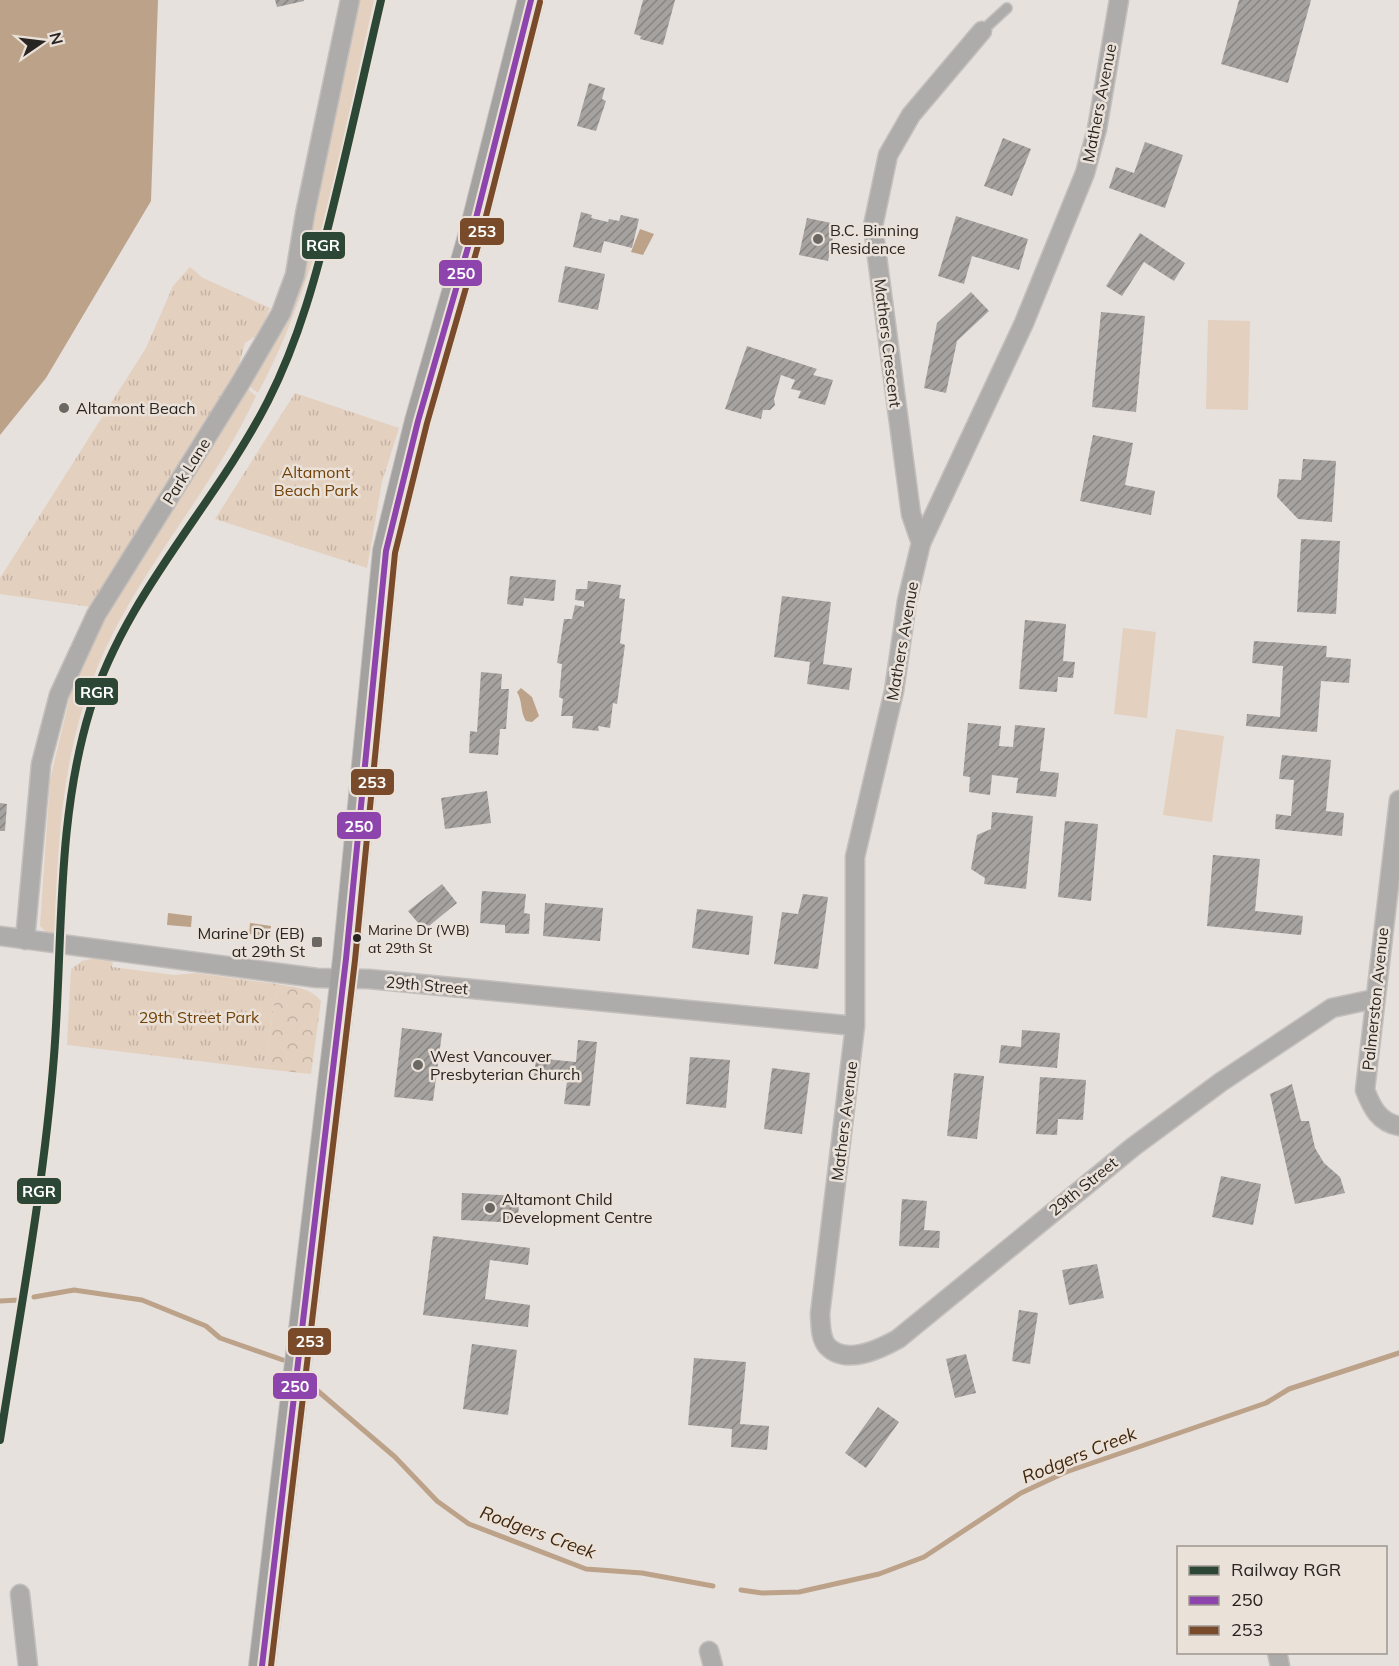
<svg xmlns="http://www.w3.org/2000/svg" width="1399" height="1666" viewBox="0 0 1399 1666" font-family="Mulish,sans-serif">
  <style>
    .grass { fill: #e4d0bf }
    .forest { fill: url(#forest-crowns) }
    .park { fill: url(#park-tufts) }
    .water { fill: #bda28a }
    .lines { fill: none; stroke-linecap: round; stroke-linejoin: round }
    .stream { stroke: #bda28a; stroke-width: 5 }
    .building { fill: url(#building-hatch) }
    .lane-casing { stroke: #c3bfbc; stroke-width: 12 }
    .street-casing { stroke: #c3bfbc; stroke-width: 21 }
    .secondary-casing { stroke: #c3bfbc; stroke-width: 28 }
    .lane { stroke: #aeacab; stroke-width: 9 }
    .street { stroke: #aeacab; stroke-width: 18 }
    .secondary { stroke: #a4a2a0; stroke-width: 26 }
    .bus-1-casing { stroke: #eae1d9; stroke-width: 10 }
    .bus-2-casing { stroke: #eae1d9; stroke-width: 10 }
    .bus-1 { stroke: #8e44ad; stroke-width: 6 }
    .bus-2 { stroke: #7a4b2a; stroke-width: 6 }
    .rail-1-casing { stroke: #eae1d9; stroke-width: 12 }
    .rail-1 { stroke: #2c4736; stroke-width: 8 }
    .poi-dot { fill: #6b6763; stroke: #eae1d9; stroke-width: 2 }
    .bus-dot { fill: #292522; stroke: #eae1d9; stroke-width: 2 }
    .labels { text-anchor: middle; dominant-baseline: central; stroke-width: 5; stroke-linejoin: round; paint-order: stroke }
    .bus-label { font-size: 14px; fill: #292522; stroke: #eae1d9; text-anchor: start }
    .street-label { font-size: 16px; fill: #292522; stroke: #eae1d9 }
    .poi-label { font-size: 16px; fill: #292522; stroke: #eae1d9; text-anchor: start }
    .park-label { font-size: 16px; fill: #724208; stroke: #eae1d9 }
    .water-label { font-size: 18px; font-style: italic; fill: #40260b; stroke: #eae1d9 }
    .line-badge { stroke: #eae1d9; stroke-width: 2 }
    .badge-label { font-size: 16px; text-anchor: middle; font-weight: bold; fill: #fff }
  </style>
  <defs>
    <pattern id="forest-crowns" width="20" height="18" patternUnits="userSpaceOnUse" patternTransform="scale(1.5)"><rect width="20" height="18" fill="#e4d0bf"/><path d="M2 6a3 3 0 1 1 6 0M12 15a3 3 0 1 1 6 0" fill="none" stroke="#c4b2a4"/></pattern>
    <pattern id="park-tufts" width="24" height="20" patternUnits="userSpaceOnUse" patternTransform="scale(1.5)"><rect width="24" height="20" fill="#e4d0bf"/><path d="M3 7l-1-3M5 7V3M7 7l1-3M15 17l-1-3M17 17v-4M19 17l1-3" fill="none" stroke="#c4b2a4"/></pattern>
    <pattern id="building-hatch" width="6" height="6" patternUnits="userSpaceOnUse" patternTransform="scale(1.5)"><rect width="6" height="6" fill="#a6a29f"/><path d="M-1 1l2-2M0 6l6-6M5 7l2-2" fill="none" stroke="#878481"/></pattern>
  </defs>
  <rect width="100%" height="100%" fill="#e6e1dd"/>
  <path class="grass" d="M358,0H374C344,133 323,272 258,393L250,387L286,317Z
    M1208,320L1250,321L1248,410L1206,409Z
    M248,389L256,396C212,493 135,572 96,671C62,753 57,846 55,934L47,933L40,926L50,780L74,679L101,621Z
    M1123,628L1156,632L1147,718L1114,714Z
    M1176,729L1224,736L1212,822L1163,815Z"/>
  <path class="forest" d="M277,984C293,987 310,987 321,1001L311,1074L265,1069Z"/>
  <path class="park" d="M190,267L203,278L270,308L260,333L245,343L236,375L91,607L0,594V578L146,348L173,286Z
    M295,393L399,428L382,482L367,568L215,519Z
    M95,958L113,960L112,967L174,975L196,973L277,984L265,1069L67,1045L71,969L82,961Z"/>
  <path class="water" d="M0,0H158L151,201L46,378L0,435Z
    M640,229L654,234L643,255L631,252Z
    M521,688L532,697L539,716L532,722L526,721C520,712 523,702 517,692Z
    M168,913L192,916L191,927L167,925Z
    M250,923L271,926L270,937L249,934Z"/>
  <g class="lines">
    <path class="stream" d="M34,1297L74,1290L142,1300L206,1326L220,1338L283,1360
      M0,1301L19,1300
      M305,1380L395,1457L437,1501L469,1524L586,1569L642,1573L713,1586
      M741,1590L762,1593L799,1592L879,1574L924,1557L1021,1493L1066,1472L1266,1403L1289,1389L1399,1353"/>
  </g>
  <path class="building" d="M275,0H304V1L277,7Z
    M643,0H675L663,45L640,39L641,36L634,34Z
    M1239,0H1311L1288,83L1221,64Z
    M589,83L605,88L602,99L606,101L596,131L577,126Z
    M1003,138L1031,149L1012,196L984,186Z
    M1145,142L1183,155L1165,208L1109,188L1116,167L1134,173Z
    M581,212L592,215L591,218L608,222L609,219L619,221L621,215L639,219L632,248L604,241L601,253L573,247Z
    M956,216L1028,239L1019,270L972,256L964,284L938,276Z
    M807,218L836,224L828,261L799,255Z
    M1140,233L1185,263L1174,281L1144,262L1122,296L1106,286Z
    M565,266L605,274L598,310L558,302Z
    M971,292L989,311L957,341L946,393L924,388L937,323Z
    M1101,312L1145,316L1136,412L1092,407Z
    M747,346L817,369L813,375L833,380L825,405L798,398L801,391L791,389L795,380L781,375L774,399L775,405L770,410H763L761,419L725,409Z
    M1093,435L1133,443L1125,485L1155,491L1151,515L1080,501Z
    M1303,459L1336,461L1332,522L1298,519L1277,497L1279,479L1301,480Z
    M1301,539L1340,541L1336,614L1297,612Z
    M510,576L556,580L554,601L524,598L523,606L507,604Z
    M588,581L621,585L619,598L625,599L620,643L625,645L617,704L613,703L610,728L598,726L599,731L572,728L573,716H561L563,699L559,697L562,664L557,663L564,619H572L575,605L584,607V601L575,600L576,589H587Z
    M782,596L831,602L823,664L852,668L849,690L807,684L810,662L774,657Z
    M1025,620L1066,624L1063,661L1075,662L1073,678L1058,677L1057,692L1019,689Z
    M1254,641L1327,646L1326,657L1351,659L1349,683L1321,681L1317,732L1246,726L1247,714L1280,717L1283,666L1252,663Z
    M481,672L502,674L501,689H509L506,729H500L498,755L469,753L470,731L477,732Z
    M968,723L1001,726L999,746L1013,747L1015,725L1045,728L1040,771L1059,773L1056,797L1016,793L1018,778L992,775L990,795L969,792L970,777L963,776Z
    M1282,755L1331,760L1326,811L1344,813L1342,836L1275,829L1276,814L1291,816L1294,780L1279,779Z
    M487,791L491,823L445,829L441,798Z
    M0,803L7,804L5,831H0Z
    M992,812L1033,816L1026,889L984,884L985,878L971,869L977,835L991,829Z
    M1065,821L1098,824L1091,901L1058,897Z
    M1213,855L1260,859L1255,911L1303,916L1301,935L1207,926Z
    M442,884L457,903L424,930L408,911Z
    M482,891L526,894L524,913L530,914L529,934L505,933V925L480,923Z
    M803,894L828,897L818,969L774,964L782,912L798,914Z
    M545,903L603,908L600,941L543,936Z
    M697,909L753,916L749,955L692,948Z
    M402,1028L442,1033L433,1101L394,1097Z
    M1022,1030L1060,1033L1057,1068L999,1063L1001,1045L1021,1047Z
    M578,1040L597,1042L590,1106L564,1104L567,1081L534,1077L536,1058L576,1062Z
    M690,1057L730,1060L726,1108L686,1104Z
    M772,1068L810,1073L802,1134L764,1129Z
    M954,1073L984,1076L977,1139L947,1136Z
    M1040,1077L1086,1080L1083,1120L1058,1119L1057,1135L1036,1134Z
    M1292,1084L1301,1121H1309L1315,1148L1324,1163L1340,1177L1345,1193L1295,1204L1270,1094Z
    M1221,1176L1261,1184L1253,1225L1212,1217Z
    M462,1193L519,1196L518,1223L461,1220Z
    M902,1199L927,1201L924,1230L940,1231L939,1248L899,1246Z
    M433,1236L530,1248L528,1265L490,1260L485,1299L530,1305L528,1327L423,1315Z
    M1097,1264L1104,1298L1069,1305L1062,1270Z
    M1019,1310L1038,1313L1030,1364L1012,1361Z
    M472,1344L517,1350L508,1415L463,1409Z
    M966,1354L976,1393L955,1398L946,1359Z
    M694,1358L746,1362L740,1424L769,1426L767,1450L731,1447L732,1429L688,1425Z
    M878,1407L899,1422L866,1468L845,1453Z"/>
  <g class="lines">
    <defs>
      <path id="lane" d="M982,31L1007,8"/>
      <path id="street" d="M1119,0L1097,129L1085,173L1024,323L921,543L907,601L894,691L855,857V1026L820,1314C821,1325 820,1338 827,1346C846,1366 880,1349 898,1339L1133,1147L1221,1082L1332,1008L1374,999
        M921,543L911,514L873,226L888,155L911,115L982,31
        M1399,800L1365,1090C1372,1108 1379,1122 1399,1126
        M0,936L317,978L369,979L855,1026
        M25,940L41,764L59,695L96,615L241,382L281,313L295,275L305,214L350,0
        M20,1594L28,1666
        M709,1651L713,1666
        M1277,1652L1280,1666"/>
      <path id="secondary" d="M262,1666L346,959L386,551L418,421L473,230L531,0"/>
    </defs>
    <use href="#lane" class="lane-casing"/>
    <use href="#street" class="street-casing"/>
    <use href="#secondary" class="secondary-casing"/>
    <use href="#lane" class="lane"/>
    <use href="#street" class="street"/>
    <use href="#secondary" class="secondary"/>
    <defs>
      <path id="bus-1" d="M262,1666L346,959L386,551L418,421L473,230L531,0"/>
      <path id="bus-2" d="M271,1666L355,960L395,553L427,423L482,232L540,2"/>
    </defs>
    <use href="#bus-1" class="bus-1-casing"/>
    <use href="#bus-2" class="bus-2-casing"/>
    <use href="#bus-1" class="bus-1"/>
    <use href="#bus-2" class="bus-2"/>
    <defs>
      <path id="rail-1" d="M0,1440C20,1312 44,1185 54,1056C63,941 56,821 90,710C125,594 214,507 268,401C299,340 317,273 333,207C350,138 365,69 381,0"/>
    </defs>
    <use href="#rail-1" class="rail-1-casing"/>
    <use href="#rail-1" class="rail-1"/>
  </g>
  <g class="poi-dot">
    <circle cx="818" cy="239" r="6"/>
    <circle cx="64" cy="408" r="6"/>
    <rect x="311" y="936" width="12" height="12" rx="3"/>
    <circle cx="418" cy="1065" r="6"/>
    <circle cx="490" cy="1208" r="6"/>
  </g>
  <circle class="bus-dot" cx="357" cy="938" r="5"/>
  <g class="labels">
    <g class="bus-label">
      <text x="368" y="930">Marine Dr (WB)<tspan x="368" dy="18">at 29th St</tspan></text>
    </g>
    <g class="street-label">
      <text transform="translate(1099 103) rotate(-79)">Mathers Avenue</text>
      <text transform="translate(888 343) rotate(83)">Mathers Crescent</text>
      <text transform="translate(186 471) rotate(-58)">Park Lane</text>
      <text transform="translate(902 641) rotate(-80)">Mathers Avenue</text>
      <text transform="translate(427 985) rotate(5)">29th Street</text>
      <text transform="translate(1375 999) rotate(-84)">Palmerston Avenue</text>
      <text transform="translate(844 1121) rotate(-83)">Mathers Avenue</text>
      <text transform="translate(1083 1186) rotate(-39)">29th Street</text>
    </g>
    <g class="poi-label">
      <text x="830" y="230">B.C. Binning<tspan x="830" dy="18">Residence</tspan></text>
      <text x="76" y="408">Altamont Beach</text>
      <text x="305" y="933" text-anchor="end">Marine Dr (EB)<tspan x="305" dy="18">at 29th St</tspan></text>
      <text x="430" y="1056">West Vancouver<tspan x="430" dy="18">Presbyterian Church</tspan></text>
      <text x="502" y="1199">Altamont Child<tspan x="502" dy="18">Development Centre</tspan></text>
    </g>
    <g class="park-label">
      <text x="316" y="472">Altamont<tspan x="316" dy="18">Beach Park</tspan></text>
      <text x="199" y="1017">29th Street Park</text>
    </g>
    <g class="water-label">
      <text transform="translate(1079 1455) rotate(-22)">Rodgers Creek</text>
      <text transform="translate(538 1532) rotate(20)">Rodgers Creek</text>
    </g>
  </g>
  <g class="line-badge">
    <rect x="459" y="217" width="46" height="29" rx="6" fill="#7a4b2a"/>
    <rect x="301" y="231" width="45" height="29" rx="6" fill="#2c4736"/>
    <rect x="438" y="259" width="45" height="28" rx="6" fill="#8e44ad"/>
    <rect x="74" y="677" width="45" height="29" rx="6" fill="#2c4736"/>
    <rect x="350" y="768" width="45" height="28" rx="6" fill="#7a4b2a"/>
    <rect x="336" y="811" width="46" height="29" rx="6" fill="#8e44ad"/>
    <rect x="16" y="1177" width="46" height="28" rx="6" fill="#2c4736"/>
    <rect x="287" y="1327" width="45" height="29" rx="6" fill="#7a4b2a"/>
    <rect x="272" y="1372" width="46" height="28" rx="6" fill="#8e44ad"/>
  </g>
  <g class="badge-label">
    <text x="482" y="237">253</text>
    <text x="323" y="251">RGR</text>
    <text x="461" y="279">250</text>
    <text x="97" y="698">RGR</text>
    <text x="372" y="788">253</text>
    <text x="359" y="832">250</text>
    <text x="39" y="1197">RGR</text>
    <text x="310" y="1347">253</text>
    <text x="295" y="1392">250</text>
  </g>
  <rect x="1177" y="1546" width="210" height="108" fill="#eae1d9" stroke="#9d9690" stroke-width="1.5"/>
  <rect x="1189" y="1566" width="30" height="9" fill="#2c4736" stroke="#9d9690" stroke-width="1.5"/>
  <text x="1231" y="1576" font-size="18" fill="#292522">Railway RGR</text>
  <rect x="1189" y="1596" width="30" height="9" fill="#8e44ad" stroke="#9d9690" stroke-width="1.5"/>
  <text x="1231" y="1606" font-size="18" fill="#292522">250</text>
  <rect x="1189" y="1626" width="30" height="9" fill="#7a4b2a" stroke="#9d9690" stroke-width="1.5"/>
  <text x="1231" y="1636" font-size="18" fill="#292522">253</text>
  <g transform="translate(42 42) rotate(76)" stroke="#eae1d9" stroke-width="4.5" paint-order="stroke">
  <path d="M0-4.5L10 22L0 15L-10 22Z" fill="#292522"/>
  <text y="-9" font-size="16" font-weight="bold" text-anchor="middle" fill="#292522">N</text>
  </g>
</svg>
